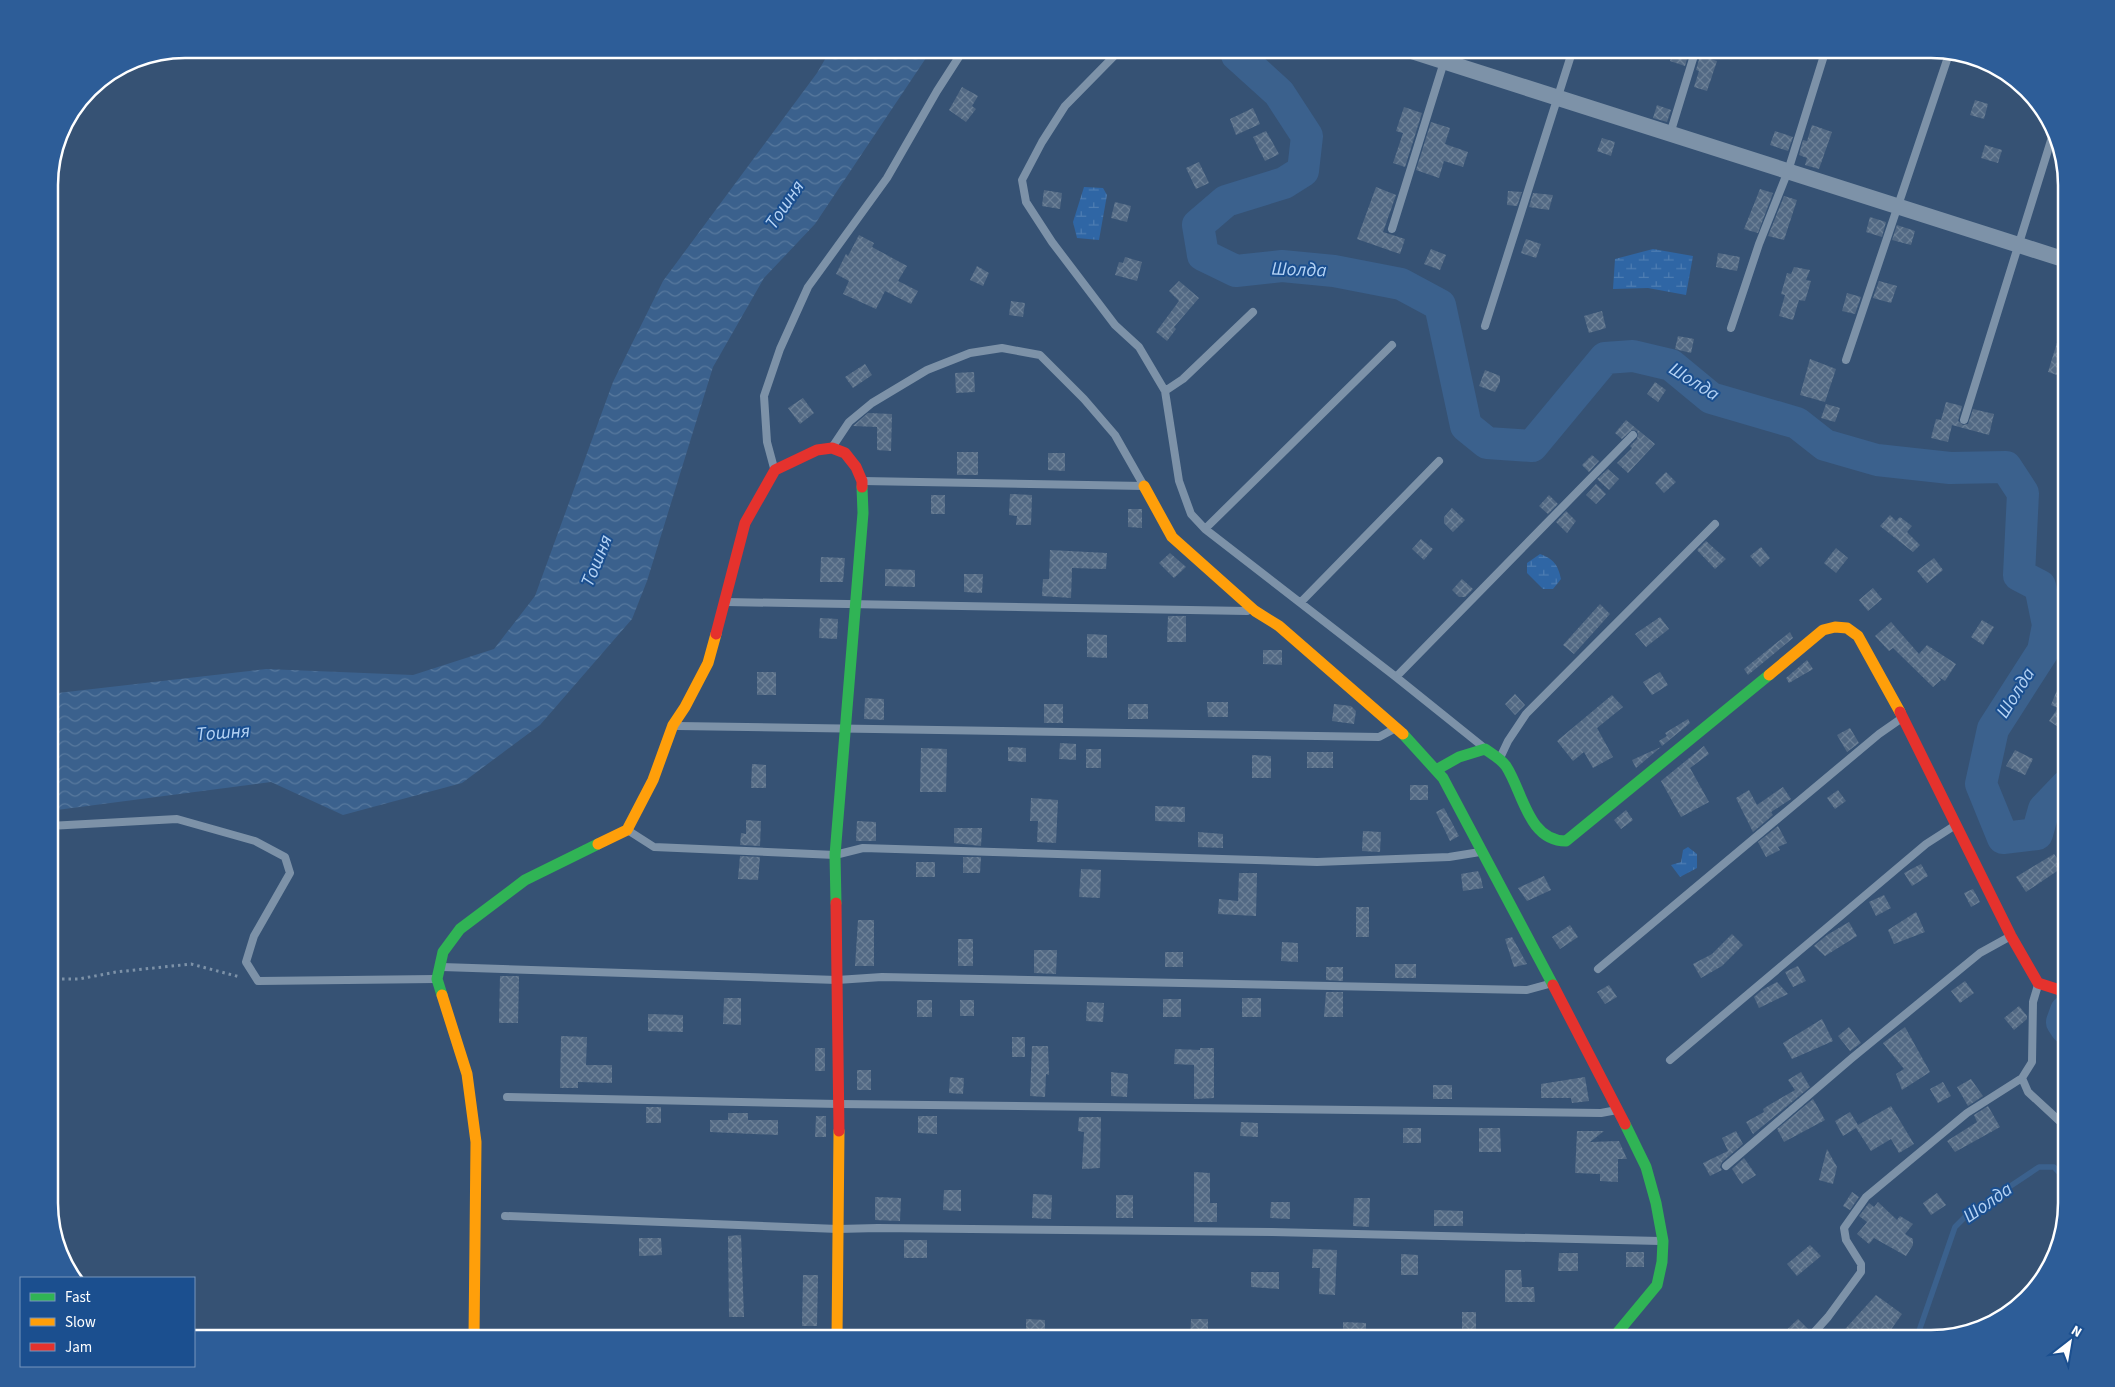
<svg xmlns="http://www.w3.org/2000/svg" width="2115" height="1387" viewBox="0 0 2115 1387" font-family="'Source Sans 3',sans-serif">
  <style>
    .wetland { fill: url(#wetland-marsh) }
    .water { fill: url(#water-waves) }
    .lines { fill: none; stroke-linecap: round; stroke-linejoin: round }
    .stream { stroke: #3b618d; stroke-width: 5.5 }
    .river { stroke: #3b618d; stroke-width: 32 }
    .building { fill: url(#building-cross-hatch) }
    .path { stroke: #7d92a8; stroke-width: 3; stroke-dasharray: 2.5 4; stroke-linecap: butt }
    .lane { stroke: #7d92a8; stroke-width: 8 }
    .street { stroke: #7d92a8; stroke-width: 16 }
    .fast { stroke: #30b455; stroke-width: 11 }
    .slow { stroke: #ff9f0a; stroke-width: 11 }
    .jam { stroke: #e5322d; stroke-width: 11 }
    .labels { text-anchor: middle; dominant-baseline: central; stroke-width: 4; stroke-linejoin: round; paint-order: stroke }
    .water-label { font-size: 19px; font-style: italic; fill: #b5d3f5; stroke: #1b4f8f }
    .rim { fill: none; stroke: #fff; stroke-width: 2.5 }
  </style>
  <defs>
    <pattern id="wetland-marsh" width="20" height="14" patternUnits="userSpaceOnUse" patternTransform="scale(1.25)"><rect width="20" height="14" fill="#2f66a5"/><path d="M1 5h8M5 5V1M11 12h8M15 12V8" fill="none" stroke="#4e7db2"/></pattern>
    <pattern id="water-waves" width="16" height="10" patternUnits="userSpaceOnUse" patternTransform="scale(1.25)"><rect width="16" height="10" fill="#3b618d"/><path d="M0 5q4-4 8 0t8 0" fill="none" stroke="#58799e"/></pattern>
    <pattern id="building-cross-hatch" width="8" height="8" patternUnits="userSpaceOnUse" patternTransform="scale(1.25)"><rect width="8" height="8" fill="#526984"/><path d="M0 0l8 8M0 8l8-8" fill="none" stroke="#6c8096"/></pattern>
  </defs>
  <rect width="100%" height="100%" fill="#365274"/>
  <path class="wetland" d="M1084,187L1103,188L1107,195L1099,240L1077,238L1073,222Z
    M1653,249L1693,256L1686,295L1648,288L1613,289L1615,259Z
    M1540,554C1554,559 1558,565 1561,579L1553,589H1543L1527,573V563Z
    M1688,847L1697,854V868L1680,877L1671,865L1681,862L1683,850Z"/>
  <path class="water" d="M831,49H932L815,224L764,278L713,367L647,581L632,619L540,725L462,783L343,815L271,782L49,811V694L266,669L413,675L494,649L535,596L613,382L663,281L817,73Z"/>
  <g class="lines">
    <path class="stream" d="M1919,1338V1331L1955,1227L1967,1215L2039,1167H2054L2062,1176L2066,1184"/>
    <path class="river" d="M1236,49L1237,55L1279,93L1307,136L1303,171L1284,183L1226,201L1198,225L1203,255L1236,271L1282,266L1334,271L1401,284L1440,305L1466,426L1487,443L1532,446L1605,358L1633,356L1671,365L1711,398L1797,423L1825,445L1877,460L1950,468L2006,467L2023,493L2019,575L2040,586L2048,625L2043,651L1993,729L1981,784L2003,838L2037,834L2044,809L2066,786
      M2066,1011L2062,1022L2066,1028"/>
  </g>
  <path class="building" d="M1674,49L1689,52L1685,66L1670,61Z
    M1700,56L1717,61L1707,91L1694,87L1699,71L1696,70Z
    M962,87L978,96L972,106L976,109L966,122L949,110Z
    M1975,100L1988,104L1984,119L1970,115Z
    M1657,105L1671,110L1667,122L1653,118Z
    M1404,107L1422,113L1405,167L1393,163L1403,133L1396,131Z
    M1253,108L1260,124L1236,135L1230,119Z
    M1431,122L1450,128L1445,144L1468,152L1463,167L1444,161L1439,178L1416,170Z
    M1812,125L1832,132L1819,169L1805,165L1807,158L1799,155L1803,140L1807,141Z
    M1266,131L1279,154L1265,161L1253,137Z
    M1775,131L1793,137L1788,151L1770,145Z
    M1602,138L1615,142L1611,156L1597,151Z
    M1985,145L2002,150L1998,163L1981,158Z
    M1199,162L1209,183L1196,189L1186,168Z
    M1376,187L1396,195L1383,232L1405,239L1400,254L1357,239Z
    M1760,189L1773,193L1758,233L1744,229Z
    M1044,190L1062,193L1060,209L1042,206Z
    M1508,191L1522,192L1517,206L1507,205Z
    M1533,193L1553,195L1549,210L1529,207Z
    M1784,196L1797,200L1784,240L1768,236Z
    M1115,202L1131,206L1127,222L1111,218Z
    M1870,217L1886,222L1882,237L1866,232Z
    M1897,225L1915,231L1911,245L1892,240Z
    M859,235L874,243L872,247L907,266L898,281L918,291L911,304L885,291L876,309L843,294L849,281L836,274L846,254L848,256Z
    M1526,239L1541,244L1536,258L1521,253Z
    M1431,249L1446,255L1440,270L1424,264Z
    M1718,253L1740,257L1737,271L1716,267Z
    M1125,257L1142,262L1137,281L1115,275L1119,262L1123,263Z
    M977,266L989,273L983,286L970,280Z
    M1794,267L1810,270L1806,280L1811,281L1805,301L1799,300L1793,320L1779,316L1785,295L1781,294L1787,273L1791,274Z
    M1179,281L1199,298L1174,327L1176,329L1167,341L1156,332L1179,301L1169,291Z
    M1879,281L1897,286L1891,303L1873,298Z
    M1847,293L1861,297L1855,314L1842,311Z
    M1011,301L1025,303L1023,317L1009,315Z
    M1602,311L1606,328L1589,333L1584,316Z
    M2063,323L2066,324V365L2063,377L2048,372Z
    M1678,336L1694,339L1691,353L1675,349Z
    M1810,359L1836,369L1825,402L1800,395Z
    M865,364L872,375L853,388L845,377Z
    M1485,370L1500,376V382L1495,392L1479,386Z
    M974,372L975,392L956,393L955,373Z
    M1655,382L1666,390L1658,402L1647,394Z
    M803,398L814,413L800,424L788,408Z
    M1946,402L1962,406L1958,421L1963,425L1968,424L1973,409L1994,414L1989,435L1952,425L1948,442L1931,438L1936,419L1941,420Z
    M1826,404L1840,408L1835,422L1821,418Z
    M868,413L892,414L891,451L877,450V427L853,426Z
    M1626,420L1655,444L1628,473L1617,463L1632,448L1630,446L1637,439L1638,434L1637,431L1632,430L1622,439L1615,433Z
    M957,452H978V475H957Z
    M1048,453H1065V471L1048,470Z
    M1592,455L1599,461L1589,472L1582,465Z
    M1608,469L1619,479L1609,490L1597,479Z
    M1666,472L1676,482L1664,493L1655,483Z
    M1596,484L1606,494L1596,504L1586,495Z
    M1010,494L1032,495L1031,525H1016L1017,516L1009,515Z
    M931,495H945V514H931Z
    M1549,495L1558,504L1548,514L1539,506Z
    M1452,508L1465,520L1453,532L1444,523V517Z
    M1128,509H1142V528L1128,527Z
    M1566,511L1576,521L1567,533L1556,522Z
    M1890,515L1896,521L1900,517L1912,526L1907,532L1920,545L1913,552L1880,526Z
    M1421,539L1433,549L1424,560L1412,549Z
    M1706,541L1726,559L1715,569L1697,550Z
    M1761,547L1770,558L1760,567L1750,556Z
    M1836,548L1848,558L1836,573L1824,563Z
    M1050,550L1107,553L1106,569L1072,568L1071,598L1042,596L1043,579H1049Z
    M1170,553L1186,567L1174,578L1159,563Z
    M821,557L845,558L843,582H820Z
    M1934,558L1943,570L1927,583L1917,571Z
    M885,569L915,570V587L885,586Z
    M964,574H983L982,593L964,592Z
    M1462,579L1473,589L1465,597H1459L1452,590Z
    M1873,588L1882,599L1868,611L1859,600Z
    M1600,604L1610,614L1574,654L1563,645Z
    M1168,616H1186V642H1167Z
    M1660,617L1669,629L1646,647L1635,634Z
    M820,618L838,619L837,639L819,638Z
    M1982,620L1994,627L1983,645L1971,637Z
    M1891,622L1919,654L1927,645L1956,664L1945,681L1937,676L1941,680L1933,687L1893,648L1889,651L1875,636Z
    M1790,632L1793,638L1748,675L1744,669Z
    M1087,634L1107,635V658L1087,657Z
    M1263,650H1282V665L1263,664Z
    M1807,660L1813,669L1789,683L1786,678Z
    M2066,668V732L2049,721L2058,708L2051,705Z
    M757,672H776V695H757Z
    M1660,672L1668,685L1652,695L1643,682Z
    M1515,694L1525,705L1515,715L1505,704Z
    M1612,695L1623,707L1597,728L1613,757L1593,768L1584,752L1573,761L1557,741Z
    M865,698L884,699V720L864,719Z
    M1207,702H1228V717H1208Z
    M1044,704H1063V723H1044Z
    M1128,704H1148V719H1128Z
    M1334,704L1351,706L1356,711L1354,724L1332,721Z
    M1688,719L1690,723L1662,746L1659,741L1667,736L1665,733Z
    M1850,728L1859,743L1847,752L1837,735Z
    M1060,743L1076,744V760L1059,759Z
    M1704,746L1709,754L1690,768L1709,802L1681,817L1661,781Z
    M1008,747L1026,748V762L1008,761Z
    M1661,747L1636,768L1632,760Z
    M921,748L947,749L946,792H920Z
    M1086,749H1101V768H1086Z
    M2015,750L2033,759L2025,775L2006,766Z
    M1307,752H1333V768H1307Z
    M1252,755L1271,756V778H1252Z
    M752,764L766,765V788H751Z
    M1410,785H1428V800H1410Z
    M1783,787L1791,799L1771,812L1773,815L1753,832L1736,798L1749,790L1757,805Z
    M1838,790L1846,801L1835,809L1827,798Z
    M1031,798L1058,800L1056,843L1037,842L1038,821H1030Z
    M1155,806L1185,807V822L1155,821Z
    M1444,808L1459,836L1450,841L1436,812Z
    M1626,810L1633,820L1621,829L1614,820Z
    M746,820L761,821L760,846L740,845L741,833L746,834Z
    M857,821L876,822V841H856Z
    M1778,826L1787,843L1778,847L1780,850L1766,857L1758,842Z
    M954,828H982L981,846L954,843Z
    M1363,831L1381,832L1380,852L1362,851Z
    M1198,832L1223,834V848L1198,847Z
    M2054,854L2063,867L2026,892L2016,877Z
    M740,856L760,857L758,880L738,879Z
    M963,857H981L980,873H963Z
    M916,862H935V877H916Z
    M1921,864L1928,876L1912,886L1904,873Z
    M1081,869L1101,870L1100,898L1079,897Z
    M1478,871L1481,878L1483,888L1463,891L1461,874Z
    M1239,873H1257L1256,916L1218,914L1219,899L1238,901Z
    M1544,876L1551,890L1527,901L1518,888Z
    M1973,889L1980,902L1971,907L1964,893Z
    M1884,895L1891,908L1876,916L1869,902Z
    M1356,907H1369V937H1356Z
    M1916,912L1925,932L1894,944L1888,930Z
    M858,920H874V966H855Z
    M1849,922L1857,936L1825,956L1814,946L1827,935Z
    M1570,925L1578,937L1560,949L1552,937Z
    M1732,934L1743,945L1722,966L1701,978L1693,964L1712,954Z
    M1512,937L1527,964L1514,967L1505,939Z
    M958,939H973V966H958Z
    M1282,942L1298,943V962L1281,961Z
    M1034,950H1057L1056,974L1034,973Z
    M1165,952H1183V967H1165Z
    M1395,964H1416V978H1395Z
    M1798,966L1806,981L1793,987L1785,972Z
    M1326,967H1343V981L1326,980Z
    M500,976H519L518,1023H499Z
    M1965,981L1974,993L1960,1003L1951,991Z
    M1777,982L1788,994L1759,1008L1754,997L1762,990Z
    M1609,985L1617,997L1605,1004L1597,992Z
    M1326,992H1343V1017H1324Z
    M724,998H741V1025L723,1024Z
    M1242,998H1261V1017H1242Z
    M1163,999H1181V1017H1163Z
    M917,1000H932V1017H917Z
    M960,1000H974V1016H960Z
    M1087,1002L1104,1003L1103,1022L1086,1021Z
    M2019,1006L2027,1016V1019L2014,1030L2004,1018Z
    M648,1014L683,1015V1032L648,1031Z
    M1822,1019L1833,1041L1792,1059L1783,1043Z
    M1849,1027L1861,1043L1850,1051L1838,1036Z
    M1905,1027L1930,1072L1902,1090L1896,1074L1904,1069L1883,1043Z
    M561,1036L587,1037L586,1065H612V1083L578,1082V1088H560Z
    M1012,1037H1025V1057H1012Z
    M1032,1046H1048L1049,1075L1046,1074L1045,1097L1030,1096Z
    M815,1048H825V1071H815Z
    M1200,1048H1214V1098L1194,1099V1065L1174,1064L1175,1049L1200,1050Z
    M857,1070H871V1090H857Z
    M1111,1072L1128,1074L1127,1097L1111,1096Z
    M1801,1072L1810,1087L1753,1134L1746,1122L1764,1112L1763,1109L1769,1105L1795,1090L1788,1080Z
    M950,1077L964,1078L963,1094L949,1093Z
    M1585,1077L1589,1101L1572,1103L1571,1098H1541V1084Z
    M1971,1079L1983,1096L1968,1106L1957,1087Z
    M1943,1082L1951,1096L1938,1103L1930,1089Z
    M1433,1085H1452V1099H1433Z
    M1813,1099L1825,1120L1784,1142L1777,1129Z
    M1891,1106L1914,1144L1899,1153L1891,1139L1871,1151L1856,1128L1843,1136L1835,1121L1850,1112L1858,1125Z
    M1988,1106L2000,1127L1955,1152L1947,1141L1977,1122L1974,1115Z
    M646,1107H661V1123H646Z
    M728,1113H748V1120H778V1135L710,1132V1120H728Z
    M816,1116H826V1137H815Z
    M918,1116H937V1134L918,1133Z
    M1079,1117H1101L1100,1168L1082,1169L1084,1132L1078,1131Z
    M1241,1122L1258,1123V1137L1240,1136Z
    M1403,1128H1421V1143H1403Z
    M1479,1128H1500L1501,1152H1479Z
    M1577,1131H1604L1590,1142L1619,1141L1627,1159H1618V1182L1600,1181V1174L1575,1173Z
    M1736,1131L1743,1144L1722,1162L1720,1167L1722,1170L1710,1176L1703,1163L1728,1151L1722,1138Z
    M1827,1149L1837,1167L1833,1184L1819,1180Z
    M1744,1158L1756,1175L1742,1184L1732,1169Z
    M1194,1172L1210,1173V1203H1217V1222H1194Z
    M944,1190H961V1211L943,1210Z
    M1852,1192L1859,1197L1850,1210L1843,1206Z
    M1937,1193L1946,1205L1931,1215L1923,1203Z
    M1033,1194L1052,1195L1051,1219L1032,1218Z
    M1116,1195H1133V1218H1116Z
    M875,1197L901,1198L900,1221L875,1220Z
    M1354,1198H1370L1369,1227L1353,1226Z
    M1271,1202H1290V1219L1270,1218Z
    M1878,1202L1897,1220L1900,1216L1913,1224L1905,1234L1913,1239V1245L1906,1256L1874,1238L1869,1244L1857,1234L1867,1222L1859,1216L1869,1203L1874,1207Z
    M1434,1210L1463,1211V1226H1434Z
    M741,1235L744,1317H729L728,1236Z
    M639,1238H661L662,1255L639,1256Z
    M904,1240H927V1258H904Z
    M1810,1245L1821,1256L1797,1276L1787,1264Z
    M1313,1249L1337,1250L1335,1295L1319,1294L1320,1268H1312Z
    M1626,1252H1644V1267H1626Z
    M1559,1253H1578V1271H1558Z
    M1401,1254L1418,1255V1275H1401Z
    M1505,1270H1521L1522,1287H1534L1535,1302H1505Z
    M1251,1272H1279V1289L1251,1287Z
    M803,1275H818L817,1326H802Z
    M1876,1295L1902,1314L1885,1338H1837Z
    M1462,1312H1476V1334H1462Z
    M1026,1319L1045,1320V1337L1026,1336Z
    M1191,1319H1208V1338H1190Z
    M1798,1319L1809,1330L1804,1338H1778Z
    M1343,1322L1366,1323V1338H1343Z"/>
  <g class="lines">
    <path class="path" d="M49,979H79L116,972L191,964L240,977"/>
    <path class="lane" d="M1121,49L1065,106L1042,142L1022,180L1026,202L1052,242L1115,325L1139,347L1165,391L1179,481L1191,514L1205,529L1396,677L1482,746
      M1670,134L1696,49
      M1392,229L1448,49
      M1485,326L1573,49
      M1731,328L1759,244L1788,171L1826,49
      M1846,360L1949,54
      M1165,391L1183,379L1253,312
      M1964,420L2053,134
      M833,446L849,422L872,403L927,370L970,353L1002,348L1040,355L1084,399L1115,435L1144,486L863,481
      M774,468L767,442L764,396L780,349L808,287L887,178L937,91L964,49
      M1205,529L1392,345
      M726,602L1247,611
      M1301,602L1439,461
      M1396,677L1633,435
      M678,726L1379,737L1394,729
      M1500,758L1508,741L1526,714L1715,524
      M49,826L177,819L255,841L285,857L290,873L254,936L246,962L258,981L435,979
      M629,831L654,847L835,855L863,848L1317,862L1449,857L1480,852
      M442,967L837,980L882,977L1527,990L1549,984
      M1598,969L1879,734L1902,718
      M1670,1060L1926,844L1954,826
      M2022,1078L2028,1092L2066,1127
      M507,1097L839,1104L1601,1113L1617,1110
      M1726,1166L1852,1058L1980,953L2009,937
      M505,1216L838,1229L878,1228L1272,1232L1660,1241
      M1809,1338L1828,1317L1861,1272V1264L1846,1240L1844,1228L1866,1197L1967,1113L2022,1078L2032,1062L2033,1002L2038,985"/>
    <path class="street" d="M1405,49L2066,260"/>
    <path class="fast" d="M1403,734L1443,778L1553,985
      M1436,770L1459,757L1485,749C1492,754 1501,759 1506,766C1523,792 1528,841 1566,841L1769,675
      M836,903L835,855L863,513L862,487
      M442,995L437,979L443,952L460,929L525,880L598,844
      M1613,1338L1657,1285L1662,1262L1663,1241L1656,1203L1646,1167L1625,1124"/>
    <path class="slow" d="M1144,486L1172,537L1255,611L1279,626L1403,734
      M1769,675L1823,630L1835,627L1847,628L1858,636L1900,712
      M598,844L627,830L653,780L673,725L685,707L708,663L716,634
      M442,995L467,1074L476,1142L474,1338
      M837,1338L839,1131"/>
    <path class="jam" d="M716,634L745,523L775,470L817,450L832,448L845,453L856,467L862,481V487
      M1900,712L2011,936L2038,983L2066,992
      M836,903L839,1131
      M1553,985L1625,1124"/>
  </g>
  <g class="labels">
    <g class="water-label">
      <text transform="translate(785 205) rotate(-56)">Тошня</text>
      <text transform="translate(1299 270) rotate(2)">Шолда</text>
      <text transform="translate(1694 382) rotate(32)">Шолда</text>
      <text transform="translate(597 561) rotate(-68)">Тошня</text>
      <text transform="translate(2016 693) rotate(-58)">Шолда</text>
      <text transform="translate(223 733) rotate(-4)">Тошня</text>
      <text transform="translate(1988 1203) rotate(-35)">Шолда</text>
    </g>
  </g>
  <path d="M0 0H2115V1387H0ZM185 58H1931A127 127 0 0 1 2058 185V1203A127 127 0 0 1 1931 1330H185A127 127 0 0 1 58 1203V185A127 127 0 0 1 185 58Z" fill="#2d5d98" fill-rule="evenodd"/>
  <path class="rim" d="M185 58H1931A127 127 0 0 1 2058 185V1203A127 127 0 0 1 1931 1330H185A127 127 0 0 1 58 1203V185A127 127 0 0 1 185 58Z"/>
  <rect x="20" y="1277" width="175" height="90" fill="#1b4f8f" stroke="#7695bc"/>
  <rect x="30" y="1293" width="25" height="8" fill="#30b455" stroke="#7695bc"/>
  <text x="65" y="1302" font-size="15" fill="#ffffff">Fast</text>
  <rect x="30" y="1318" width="25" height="8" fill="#ff9f0a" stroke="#7695bc"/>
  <text x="65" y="1327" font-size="15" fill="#ffffff">Slow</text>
  <rect x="30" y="1343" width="25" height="8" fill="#e5322d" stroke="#7695bc"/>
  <text x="65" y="1352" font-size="15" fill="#ffffff">Jam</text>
  <g transform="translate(2070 1342) rotate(31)" stroke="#1b4f8f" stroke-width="4" paint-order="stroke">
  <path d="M0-4L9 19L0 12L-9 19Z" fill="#ffffff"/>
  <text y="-8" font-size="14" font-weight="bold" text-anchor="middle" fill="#ffffff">N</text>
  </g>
</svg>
